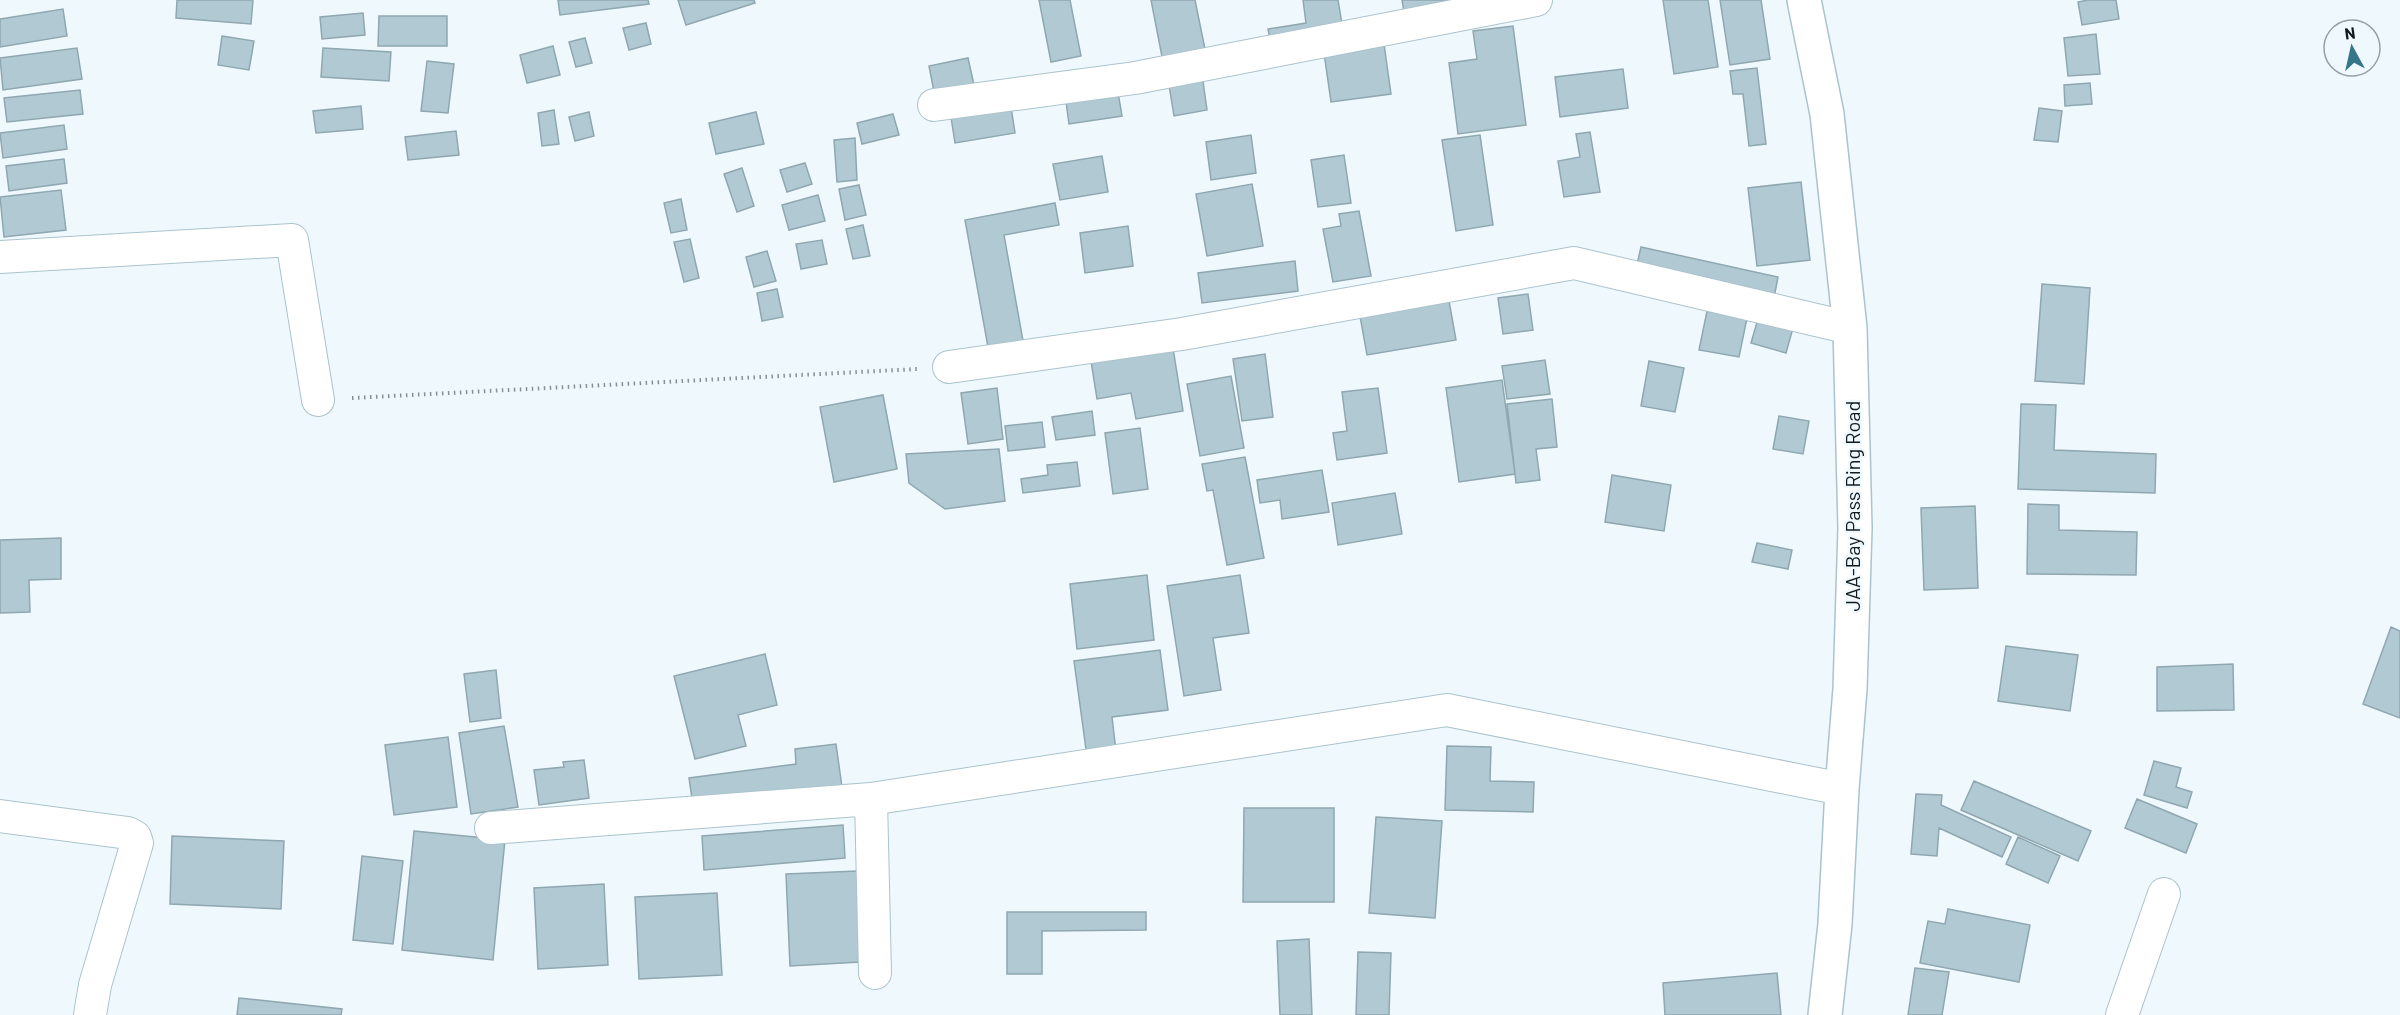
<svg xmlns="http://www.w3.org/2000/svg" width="2400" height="1015" viewBox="0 0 2400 1015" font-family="Barlow,sans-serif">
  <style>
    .building { fill: #b1c9d3; stroke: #8fa7b0; stroke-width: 1.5 }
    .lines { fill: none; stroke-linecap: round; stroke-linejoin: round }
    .street-casing { stroke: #abc3cd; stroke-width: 34 }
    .highway-casing { stroke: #abc3cd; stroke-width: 36 }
    .path { stroke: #868f93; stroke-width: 4; stroke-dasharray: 1.5 4.5; stroke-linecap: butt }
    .street { stroke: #fff; stroke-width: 32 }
    .highway { stroke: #fff; stroke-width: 33 }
    .labels { text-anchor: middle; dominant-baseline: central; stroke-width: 5; stroke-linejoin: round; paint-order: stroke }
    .street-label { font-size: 20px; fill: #10191c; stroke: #eff9fd }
  </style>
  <rect width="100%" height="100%" fill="#eff9fd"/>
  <path class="building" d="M177,0H253L251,24L176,18Z
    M558,0H648L649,4L560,15Z
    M678,0H754L755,3L686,25Z
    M1039,0H1070L1081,56L1051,62Z
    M1151,0H1195L1206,54L1163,62Z
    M1303,0H1338L1344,36L1272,49L1268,29L1306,23Z
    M1402,0H1472L1406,24Z
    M1663,0H1708L1718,67L1674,74Z
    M1720,0H1761L1770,59L1730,65Z
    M2088,0H2116L2119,19L2082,25L2078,2Z
    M63,9L67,36L0,47V19Z
    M363,13L365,35L322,39L320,17Z
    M379,16H447V46H378Z
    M646,23L651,44L629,50L623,28Z
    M1513,26L1526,125L1458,134L1449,63L1477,59L1473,31Z
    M2096,34L2100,74L2068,76L2064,38Z
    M222,36L254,41L249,70L218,65Z
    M585,38L592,63L576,67L569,42Z
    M1384,44L1391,94L1331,102L1324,53Z
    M553,46L560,75L527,83L520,55Z
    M77,48L82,79L3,90L0,58Z
    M323,48L391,52L389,81L321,77Z
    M968,58L976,94L936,102L929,66Z
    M427,61L454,64L448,113L421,111Z
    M1757,68L1766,144L1749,146L1743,94H1733L1730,71Z
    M1623,69L1628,108L1560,117L1555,77Z
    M1202,74L1207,110L1174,116L1168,79Z
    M2090,83L2092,104L2065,106L2064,85Z
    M1117,86L1122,116L1069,124L1065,94Z
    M80,90L83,114L7,122L4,98Z
    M361,106L363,129L316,133L313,111Z
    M1011,107L1015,133L955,143L951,117Z
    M2039,108L2062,111L2058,142L2034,140Z
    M554,110L559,144L542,146L538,113Z
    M589,112L594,136L575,141L569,117Z
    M756,112L764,144L716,154L709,123Z
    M893,114L899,135L862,144L857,123Z
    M64,125L67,149L3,158L0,133Z
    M456,131L459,155L408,160L405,137Z
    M1590,132L1600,192L1564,197L1558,161L1580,157L1576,134Z
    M1251,135L1256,173L1211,180L1206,142Z
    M1480,135L1493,225L1456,231L1442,140Z
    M855,138L857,180L837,182L834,140Z
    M1344,155L1351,203L1318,207L1311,160Z
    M1102,156L1108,192L1060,200L1053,164Z
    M64,159L67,183L9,191L6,166Z
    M805,163L812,184L787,192L780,170Z
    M742,168L754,206L737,212L724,174Z
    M1801,182L1810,260L1757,266L1748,188Z
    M1252,184L1263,246L1207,256L1196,194Z
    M859,185L866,215L845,220L839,189Z
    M61,190L66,230L4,237L0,197Z
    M818,195L825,221L789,230L782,205Z
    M681,199L687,230L671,233L664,203Z
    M1055,203L1059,225L1004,235L1025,352L990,358L965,220Z
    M1359,211L1371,276L1333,282L1323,229L1341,226L1339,214Z
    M863,225L870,256L853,259L846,229Z
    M1128,226L1133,266L1085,273L1080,233Z
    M690,239L699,278L684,282L674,242Z
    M822,240L827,264L801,269L796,244Z
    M1641,247L1778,277L1773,303L1635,273Z
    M767,251L776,281L754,287L746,257Z
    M1295,261L1298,291L1202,303L1198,273Z
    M2042,284L2090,288L2084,384L2035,381Z
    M777,289L783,317L762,321L757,293Z
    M1528,294L1533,330L1503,334L1498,298Z
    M1449,301L1456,340L1367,355L1360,316Z
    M1707,311L1747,318L1739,357L1699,350Z
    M1758,319L1793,328L1786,353L1751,343Z
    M1173,348L1183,411L1136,419L1131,393L1097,399L1091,361Z
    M1265,354L1273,417L1242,421L1233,359Z
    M1545,360L1550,394L1507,399L1502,366Z
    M1649,361L1684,368L1675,412L1641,406Z
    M1231,376L1244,448L1200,456L1187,384Z
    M1502,380L1515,474L1459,482L1446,388Z
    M997,388L1003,439L968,444L961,393Z
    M1378,388L1387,453L1337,460L1333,433L1347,431L1342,392Z
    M883,395L897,469L834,482L820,407Z
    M1552,399L1557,447L1536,449L1540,480L1516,483L1507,404Z
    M2021,404L2056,405L2054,450L2156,454L2155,493L2018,489Z
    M1092,411L1095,435L1056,440L1052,417Z
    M1779,416L1809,421L1803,454L1773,449Z
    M1042,422L1045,447L1008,451L1005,426Z
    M1140,428L1148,489L1113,494L1105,433Z
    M999,449L1005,501L945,509L909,483L906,454Z
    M1245,457L1264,558L1227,565L1213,490L1207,491L1202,464Z
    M1077,462L1080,486L1023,493L1021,479L1048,475L1047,465Z
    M1322,470L1329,512L1282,519L1280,500L1260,503L1257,480Z
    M1612,475L1671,485L1664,531L1605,522Z
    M1395,493L1402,534L1338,545L1332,503Z
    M2028,504L2059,505V530L2137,532L2136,575L2027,574Z
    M1975,506L1978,588L1924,590L1921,508Z
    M61,538V579L29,580L30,612L0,613V540Z
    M1757,543L1792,550L1788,569L1752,562Z
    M1147,575L1154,640L1077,649L1070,584Z
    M1240,575L1249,633L1213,638L1221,690L1184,696L1167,586Z
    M2391,627L2400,631V718L2363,704Z
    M2006,646L2078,655L2070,711L1998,701Z
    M1160,650L1168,710L1112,717L1117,760L1088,764L1074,661Z
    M765,654L777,705L738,715L746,746L695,759L674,676Z
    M2233,664L2234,710L2157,711V667Z
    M496,670L501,718L470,722L464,674Z
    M504,726L518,807L471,814L459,733Z
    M448,737L457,807L394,815L385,745Z
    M836,744L842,787L693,806L689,778L796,764L795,749Z
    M1447,746L1491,747L1490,781L1534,782L1533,812L1445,810Z
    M584,760L589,798L539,805L534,770L564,767L563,762Z
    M2154,761L2181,768L2176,787L2192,792L2187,808L2144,795Z
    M1974,781L2091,831L2078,861L1961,810Z
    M1916,794L1942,795L1941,805L2011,837L2002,857L1939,828L1937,856L1911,854Z
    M2137,799L2197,824L2186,853L2125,828Z
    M1244,808H1334V902H1243Z
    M1376,817L1442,821L1435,918L1369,913Z
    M843,825L845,858L704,870L702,836Z
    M414,831L505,840L493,960L402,950Z
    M172,836L284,841L281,909L170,904Z
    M2018,837L2060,856L2048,883L2006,864Z
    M362,856L403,861L393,944L353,940Z
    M857,871L860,962L790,966L786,874Z
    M604,884L608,965L538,969L534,888Z
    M717,893L722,975L639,979L635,897Z
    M1948,909L2030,925L2019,982L1920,963L1928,921L1945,924Z
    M1007,912H1146V930L1042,931V974H1007Z
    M1309,939L1312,1015H1280L1277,941Z
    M1358,952L1391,953L1389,1015H1356Z
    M1915,968L1949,972L1942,1015H1908Z
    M1777,973L1781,1015H1665L1663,983Z
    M239,998L342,1009L341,1015H237Z"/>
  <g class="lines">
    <defs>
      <path id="street" d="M934,105L1135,78L1536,0
        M0,257L292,240L318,400
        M949,367L1182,334L1574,263L1850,328
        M871,799L875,973
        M0,816L128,833L135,837L137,843L95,985L90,1015
        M491,828L871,799L1447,710L1842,789
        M2122,1015L2164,894"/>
      <path id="highway" d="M1804,0L1827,114L1850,328L1855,528L1850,689L1842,789L1835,924L1825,1015"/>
    </defs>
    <use href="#street" class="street-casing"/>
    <use href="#highway" class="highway-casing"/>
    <path class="path" d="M352,398L917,369"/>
    <use href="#street" class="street"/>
    <use href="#highway" class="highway"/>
  </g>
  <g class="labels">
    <g class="street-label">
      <text transform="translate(1852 506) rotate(-90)">JAA-Bay Pass Ring Road</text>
    </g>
  </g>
  <g transform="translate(2352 48) rotate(352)"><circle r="28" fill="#eff9fd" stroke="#969fa3" stroke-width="1.5"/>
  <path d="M0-4.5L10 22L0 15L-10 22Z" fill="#37758b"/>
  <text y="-9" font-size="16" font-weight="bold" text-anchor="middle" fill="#10191c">N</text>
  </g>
</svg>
